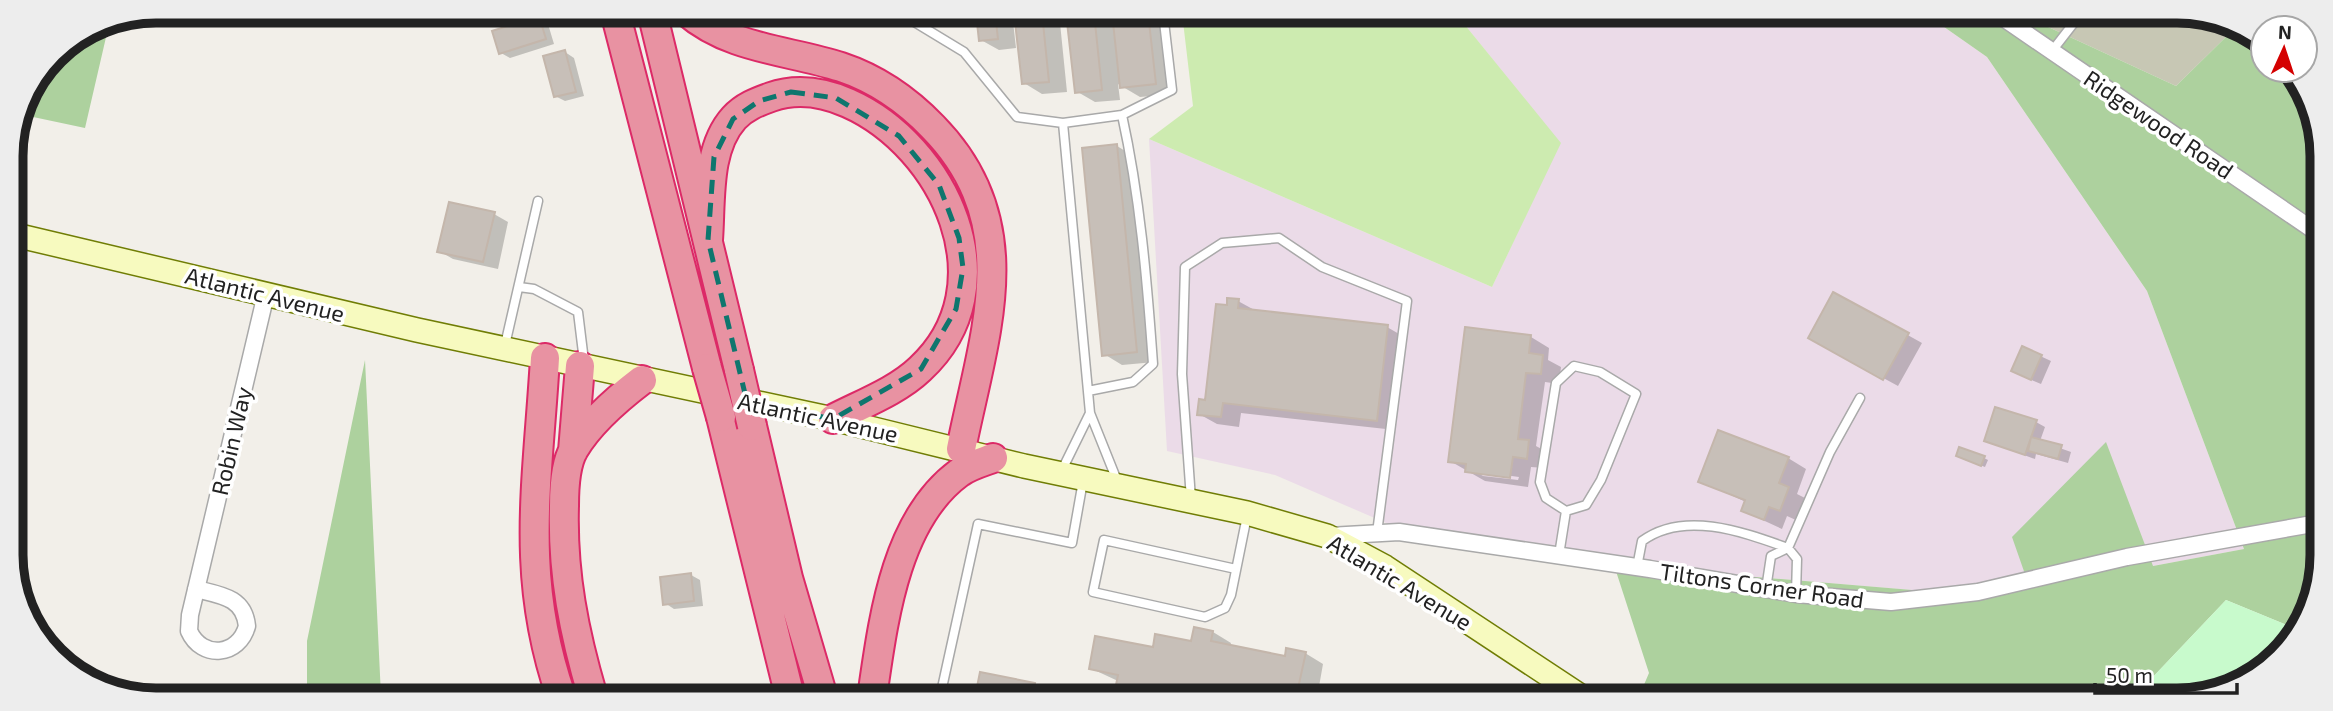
<svg xmlns="http://www.w3.org/2000/svg" width="2333" height="711" viewBox="0 0 2333 711" font-family="'Exo 2',sans-serif">
  <style>
    .industrial { fill: #ebdbe8 }
    .construction { fill: #c7c7b4 }
    .grass { fill: #cdebb0 }
    .forest { fill: #add19e }
    .park { fill: #c8facc }
    .shadow { fill: #0003; fill-rule: evenodd }
    .building { fill: #c7bfb8; stroke: #c4b6ab; stroke-width: 2 }
    .lines { fill: none; stroke-linecap: round; stroke-linejoin: round }
    .lane-casing { stroke: #a9a9a9; stroke-width: 11 }
    .street-casing { stroke: #a9a9a9; stroke-width: 19 }
    .secondary-casing { stroke: #707d05; stroke-width: 26 }
    .highway-casing { stroke: #dc2a67; stroke-width: 32 }
    .lane { stroke: #fff; stroke-width: 8 }
    .street { stroke: #fff; stroke-width: 16 }
    .secondary { stroke: #f7fabf; stroke-width: 23 }
    .highway { stroke: #e892a2; stroke-width: 28 }
    .highway-bridge-casing { stroke: #dc2a67; stroke-width: 32; stroke-linecap: butt }
    .highway-bridge { stroke: #e892a2; stroke-width: 28 }
    .marked { fill: none; stroke: #0f766e; stroke-width: 5; stroke-dasharray: 14 9; stroke-linejoin: round }
    .labels { text-anchor: middle; dominant-baseline: central; stroke-width: 7; stroke-linejoin: round; paint-order: stroke }
    .street-label { font-size: 23px; fill: #222; stroke: #fff }
    .rim { fill: none; stroke: #222; stroke-width: 9 }
  </style>
  <rect width="100%" height="100%" fill="#f2efe9"/>
  <path class="industrial" d="M1314,13L1389,14L1321,26Z
    M1456,14L1927,15L1987,57L2147,291L2244,549L2153,566L2026,577L1959,594L1614,565L1414,535L1275,475L1167,451L1149,139L1492,287L1560,143Z"/>
  <path class="construction" d="M2022,15L2215,16L2235,28L2176,86Z"/>
  <path class="grass" d="M1182,13H1314L1321,26L1389,14H1456L1561,143L1492,287L1149,139L1193,106Z"/>
  <path class="forest" d="M1927,15H2022L2176,86L2235,28L2263,45V70H2291L2320,128L2317,593L2294,628L2226,600L2131,700L1661,699L1643,687L1649,673L1614,565L1960,594L2026,577L2012,537L2106,442L2153,566L2244,549L2147,291L1987,57Z
    M110,20L85,128L19,114C32,66 61,48 101,21Z
    M365,360L381,696H307V641Z"/>
  <path class="park" d="M2226,600L2294,628L2266,670L2186,700H2131Z"/>
  <path class="shadow" d="M950,12L973,13V15L957,16Z
    M978,13H1012L1016,48L999,50L981,40Z
    M1016,13H1059L1067,92L1042,94L1024,83Z
    M1068,13H1165L1174,94L1140,97L1118,84L1120,100L1095,102L1076,91Z
    M538,18L548,24L554,44L510,58L501,53Z
    M565,52L574,58L584,96L565,101L555,96Z
    M1117,146L1135,157L1155,362L1122,365L1104,354Z
    M494,214L508,222L498,269L453,259L439,251Z
    M1834,294L1922,343L1898,386L1810,338Z
    M1238,301L1258,312L1387,327L1406,338L1395,430L1241,413L1239,427L1217,424L1199,414L1207,402L1228,307Z
    M1467,329L1531,337L1549,348L1548,360L1561,367L1559,384L1545,382L1536,446L1547,452L1545,468L1531,467L1528,487L1485,481L1450,461ZM1475,471L1519,477L1518,480L1483,476Z
    M2023,348L2051,361L2041,384L2022,376Z
    M2036,422L2045,427L2040,441L2071,452L2068,463L2036,454L2035,459L1986,441Z
    M1788,458L1806,469L1797,494L1807,499L1798,521L1787,516L1782,529L1743,511L1746,502L1700,481Z
    M1962,458H1984L1988,460L1985,467Z
    M691,575L700,580L703,606L674,609L665,603Z
    M1195,629L1213,632L1231,643L1230,647L1286,658L1305,653L1323,664L1317,698H1188L1180,695V698H1122L1116,694L1118,681L1090,668L1154,649L1192,643Z
    M981,674L1035,684L1053,698L976,697Z"/>
  <path class="building" d="M976,13H995L998,39L979,41Z
    M1014,13H1042L1049,82L1022,84Z
    M1066,13H1094L1102,90L1075,93Z
    M1112,13H1148L1156,84L1120,88Z
    M539,16L546,39L499,54L492,31Z
    M565,50L576,92L554,97L543,56Z
    M1117,144L1137,352L1102,356L1082,148Z
    M449,202L495,212L483,262L437,252Z
    M1833,292L1909,333L1883,380L1808,338Z
    M1227,298L1239,299L1238,308L1388,325L1377,421L1223,403L1221,417L1197,415L1199,399L1205,400L1216,304L1227,305Z
    M1465,327L1531,335L1529,353L1543,355L1541,374L1526,373L1518,439L1529,440L1527,459L1513,457L1510,478L1465,472L1466,464L1448,462Z
    M2022,346L2042,355L2031,380L2011,371Z
    M1995,407L2037,420L2025,455L1984,441Z
    M1718,430L1789,457L1779,483L1789,487L1780,511L1769,507L1764,520L1741,511L1745,500L1698,482Z
    M2031,437L2062,445L2058,459L2028,451Z
    M1959,447L1985,456L1981,466L1956,456Z
    M691,573L694,601L663,605L660,577Z
    M1194,627L1213,631L1211,641L1285,656L1286,648L1306,652L1297,693L1287,691L1285,698H1186L1187,691L1162,686L1159,698H1127L1114,695L1118,675L1089,669L1095,636L1153,647L1155,634L1191,641Z
    M980,672L1035,683L1032,698L975,697Z"/>
  <g class="lines">
    <defs>
      <path id="lane" d="M735,12L738,33
        M898,12L964,52L1017,117L1063,123
        M2052,51L2080,15
        M519,287L534,289L578,312L584,361
        M505,345L538,201
        M1574,366L1600,372L1636,394L1601,480L1586,505L1566,511L1546,498L1540,482L1556,383Z
        M1088,391L1133,382L1153,364C1147,280 1140,197 1122,115
        M1090,413L1063,123L1122,115L1172,90L1163,13
        M1061,472L1090,413L1118,483
        M1191,499L1182,374L1185,267L1222,243L1279,238L1322,267L1407,301L1377,533
        M1559,555L1566,511
        M1637,567L1642,541C1684,510 1743,532 1788,548L1830,452L1860,398
        M1236,569L1104,540L1093,592L1205,617L1225,608L1231,595L1247,516
        M1766,589L1771,556L1788,548L1797,559L1796,594
        M940,697L978,524L1072,543L1083,481"/>
      <path id="street" d="M1999,15L2319,234
        M1329,536L1399,532L1650,569L1796,594L1891,602L1978,592L2127,557L2318,523
        M196,589C220,595 244,597 247,626C239,656 202,660 189,631L190,615L266,294"/>
      <path id="secondary" d="M11,234L417,330L833,419L1024,466L1247,513L1327,536L1385,567L1585,699"/>
      <path id="highway" d="M615,12L707,368
        M652,12L739,370
        M687,12C730,49 788,50 841,67C877,79 907,100 933,127C1028,224 984,334 961,449
        M708,240C711,201 706,149 734,118C744,107 757,102 771,97C797,88 823,92 848,103C945,146 1010,286 920,369C897,391 862,404 833,419
        M545,358C538,481 519,575 561,696
        M721,417L790,697
        M752,426L788,578L823,697
        M573,451L580,366
        M593,697C574,633 562,573 564,506C564,489 565,464 574,449C590,422 617,399 642,380
        M872,697C883,623 894,521 959,473C968,466 982,462 993,458"/>
    </defs>
    <use href="#lane" class="lane-casing"/>
    <use href="#street" class="street-casing"/>
    <use href="#secondary" class="secondary-casing"/>
    <use href="#highway" class="highway-casing"/>
    <use href="#lane" class="lane"/>
    <use href="#street" class="street"/>
    <use href="#secondary" class="secondary"/>
    <use href="#highway" class="highway"/>
    <defs>
      <path id="highway-bridge" d="M707,368L721,417
        M739,370L752,426"/>
    </defs>
    <use href="#highway-bridge" class="highway-bridge-casing"/>
    <use href="#highway-bridge" class="highway-bridge"/>
  </g>
  <path class="marked" d="M791,92L836,98L899,136L939,185L959,238L963,268L956,309L921,369L833,419L747,402L708,240L714,157L733,119L759,101Z"/>
  <g class="labels">
    <g class="street-label">
      <text transform="translate(2159 124) rotate(34)">Ridgewood Road</text>
      <text transform="translate(265 294) rotate(14)">Atlantic Avenue</text>
      <text transform="translate(818 417) rotate(12)">Atlantic Avenue</text>
      <text transform="translate(231 441) rotate(-77)">Robin Way</text>
      <text transform="translate(1400 582) rotate(31)">Atlantic Avenue</text>
      <text transform="translate(1762 585) rotate(8)">Tiltons Corner Road</text>
    </g>
  </g>
  <path d="M0 0H2333V711H0ZM156 23H2177A133 133 0 0 1 2310 156V555A133 133 0 0 1 2177 688H156A133 133 0 0 1 23 555V156A133 133 0 0 1 156 23Z" fill="#ededed" fill-rule="evenodd"/>
  <path class="rim" d="M156 23H2177A133 133 0 0 1 2310 156V555A133 133 0 0 1 2177 688H156A133 133 0 0 1 23 555V156A133 133 0 0 1 156 23Z"/>
  <g transform="translate(2284 49) rotate(3)"><circle r="33" fill="#ffffff" stroke="#a7a7a7" stroke-width="2"/>
  <path d="M0-5L12 26L0 18L-12 26Z" fill="#d40000"/>
  <text y="-10" font-size="19" font-weight="bold" text-anchor="middle" fill="#222222">N</text>
  </g>
  <path d="M2095 683v10h142v-10" fill="none" stroke="#222222" stroke-width="3.5"/>
  <text x="2106" y="683" font-size="21" fill="#222222" stroke="#ffffff" stroke-width="5" paint-order="stroke">50 m</text>
</svg>
